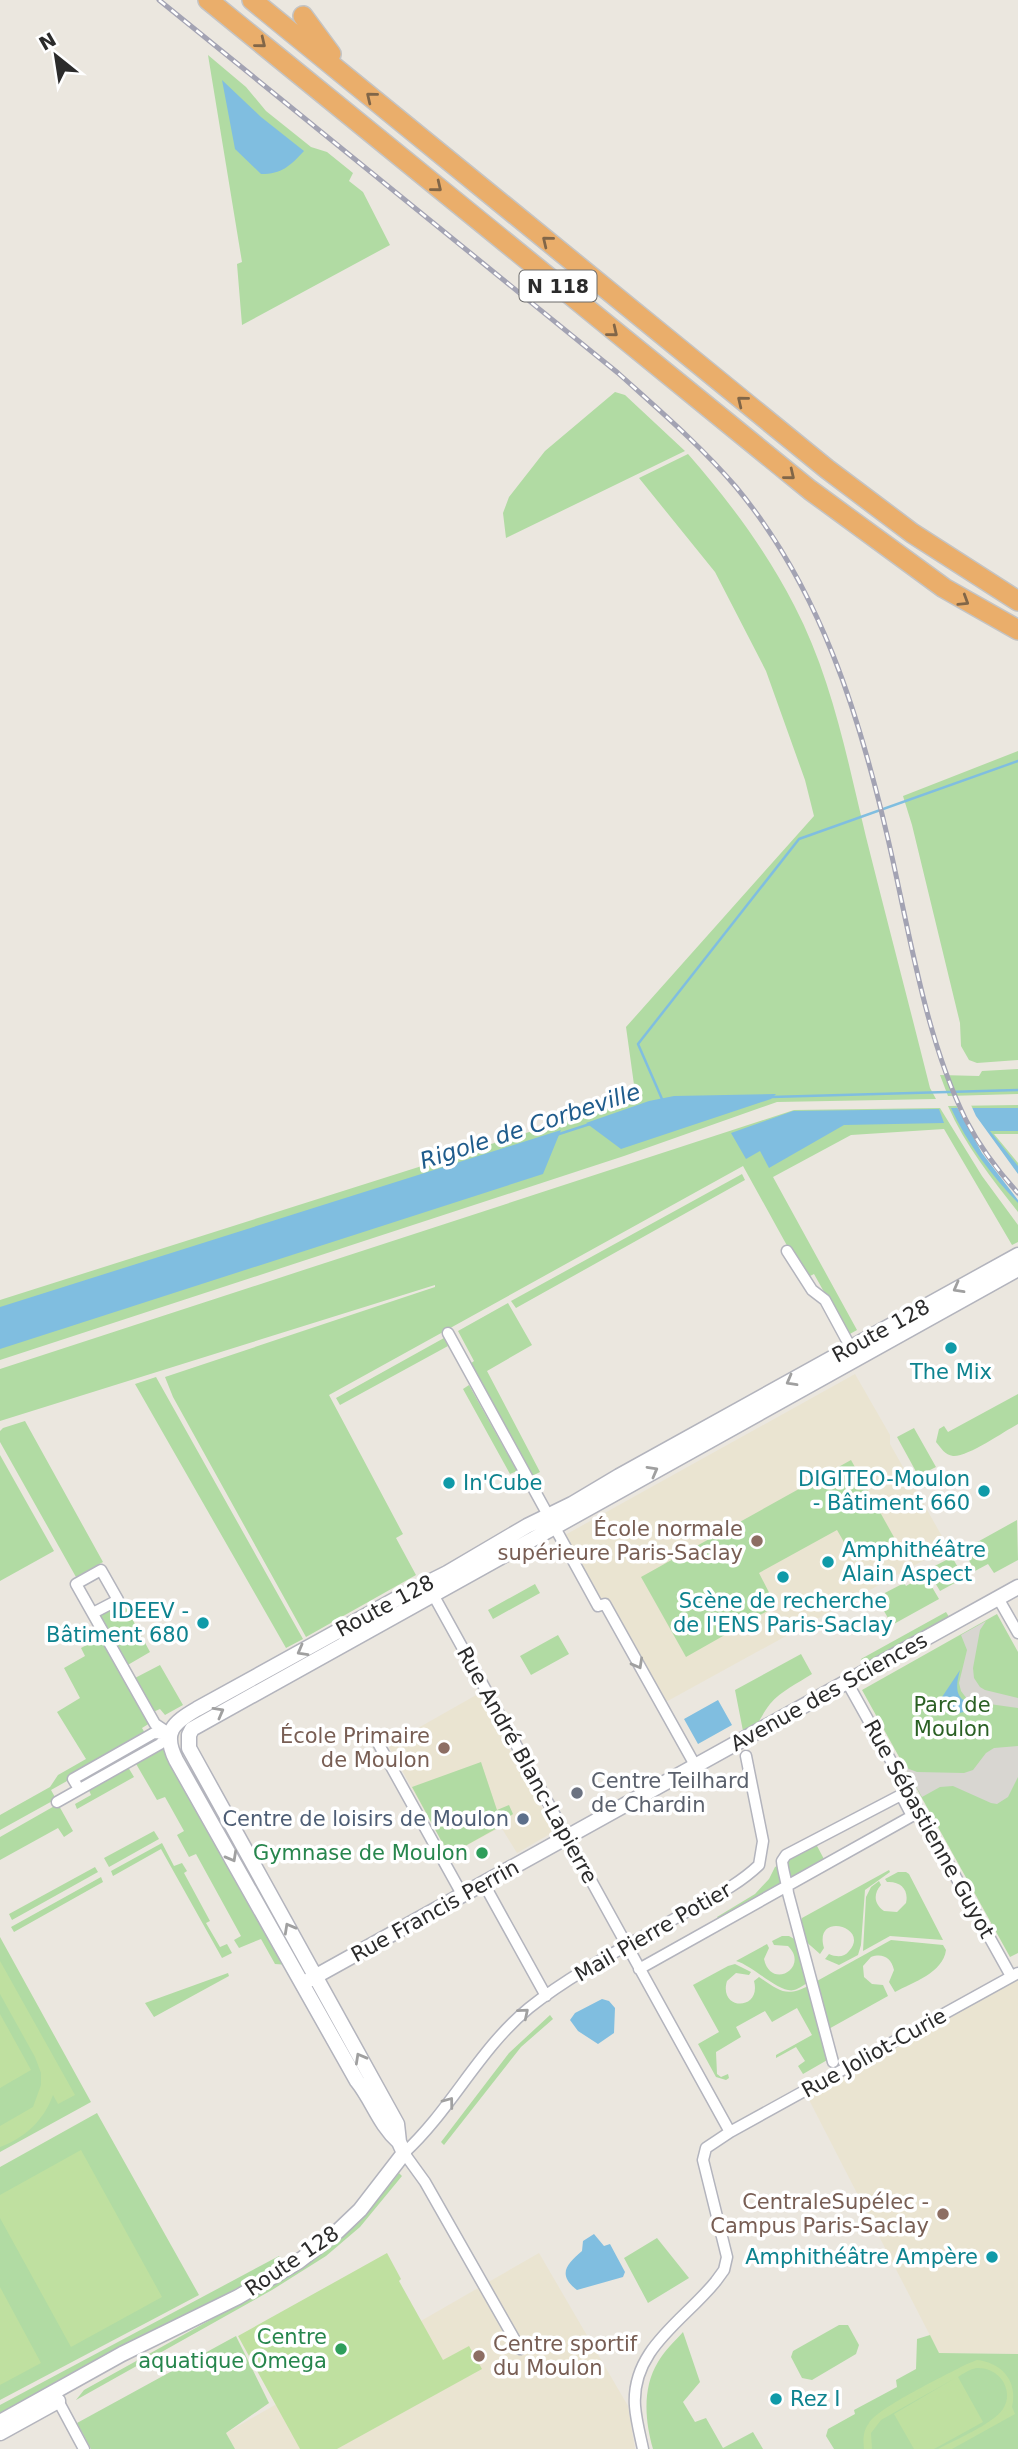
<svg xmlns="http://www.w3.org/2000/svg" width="1018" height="2449" viewBox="0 0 1018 2449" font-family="'DejaVu Sans',sans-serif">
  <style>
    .education { fill: #eae4d1 }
    .green { fill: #b1dba3 }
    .pitch { fill: #bfe0a0 }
    .plaza { fill: #d8d6d1 }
    .water { fill: #80bee0 }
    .pier { fill: #ebe7df }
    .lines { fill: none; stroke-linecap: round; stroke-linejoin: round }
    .stream { stroke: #80bee0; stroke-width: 2.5 }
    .street-casing { stroke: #b3b4bd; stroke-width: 13 }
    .secondary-casing { stroke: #b3b4bd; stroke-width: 17 }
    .highway-casing { stroke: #c4c4c4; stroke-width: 22 }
    .street { stroke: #fff; stroke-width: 10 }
    .secondary { stroke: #fff; stroke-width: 14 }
    .highway { stroke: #eaae6b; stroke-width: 19 }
    .rail-casing { stroke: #a3a3b3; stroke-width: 5 }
    .rail { stroke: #fff; stroke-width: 2.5; stroke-dasharray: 8; stroke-linecap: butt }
    .oneway { stroke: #816648 }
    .oneway2 { stroke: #a0a0a0 }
    .culture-dot { fill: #0f9aa8; stroke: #fff; stroke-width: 2.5 }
    .education-dot { fill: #8d6e63; stroke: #fff; stroke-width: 2.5 }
    .worship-dot { fill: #6b7280; stroke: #fff; stroke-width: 2.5 }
    .service-dot { fill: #5c6f8a; stroke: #fff; stroke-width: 2.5 }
    .leisure-dot { fill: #2e9e5b; stroke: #fff; stroke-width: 2.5 }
    .labels { text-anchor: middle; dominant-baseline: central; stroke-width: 7; stroke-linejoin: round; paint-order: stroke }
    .shield { fill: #fff; stroke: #6b6b6b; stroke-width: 2 }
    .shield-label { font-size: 19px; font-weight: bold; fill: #2b2b2b }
    .street-label { font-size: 21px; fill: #2b2b2b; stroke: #fff }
    .culture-label { font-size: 21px; fill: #0d838f; stroke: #fff; text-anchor: end }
    .education-label { font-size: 21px; fill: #785e54; stroke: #fff; text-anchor: end }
    .park-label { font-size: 21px; fill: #2b6024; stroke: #fff }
    .worship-label { font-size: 21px; fill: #5b616d; stroke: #fff; text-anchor: start }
    .service-label { font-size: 21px; fill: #4e5e75; stroke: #fff; text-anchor: end }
    .leisure-label { font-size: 21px; fill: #27864d; stroke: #fff; text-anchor: end }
    .water-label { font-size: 23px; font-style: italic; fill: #1f5c8c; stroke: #fff }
  </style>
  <rect width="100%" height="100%" fill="#ebe7df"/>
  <path class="education" d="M855,1374L890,1435V1444L948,1547L664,1703L649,1676L651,1674L610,1600L604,1603L565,1535Z
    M478,1694L555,1831L517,1853L501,1827L449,1855L388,1745Z
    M1018,1973V2354L939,2353L805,2092Z
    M539,2253L628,2406L635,2449H235L226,2433Z"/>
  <path class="green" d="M208,55L246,87L266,111L311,147L327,152L353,173L349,181L363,192L390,245L242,325L237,264L242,262Z
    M615,392L625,395L685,451L506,538L503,513L509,497L545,451Z
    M688,454C729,501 765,549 794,605C832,678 847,758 866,837C887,921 909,1004 930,1088L936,1099L777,1102L624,1156L0,1360V1300L548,1126L563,1116L572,1119L636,1099L626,1027L814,816L805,780L766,671L715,572L639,478Z
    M1018,751V1060L977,1063L969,1060L961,1046L960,1023L912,825L903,796Z
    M1018,1069V1094L948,1096L940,1075L979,1076L982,1071Z
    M1018,1105V1134H994L1018,1163V1212C992,1179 965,1145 948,1106Z
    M940,1108L982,1176L1018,1225V1242L1012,1245L944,1129L851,1135L773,1177L857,1330L848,1335L814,1274L808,1277L793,1250L790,1251L743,1166L329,1395L403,1534L396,1538L416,1575L306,1637L173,1397L165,1377L435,1287V1285L0,1421V1369L794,1110Z
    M742,1174L745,1180L516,1308L511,1301Z
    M508,1303L532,1345L487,1371L540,1472L532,1476L470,1364L474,1361L458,1331Z
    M444,1338L448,1346L340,1405L336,1398Z
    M156,1377L303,1639L286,1648L135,1384Z
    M469,1385L517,1471L510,1474L463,1389Z
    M1018,1394V1424C1003,1432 968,1457 953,1456C945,1455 941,1448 936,1442L939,1429L944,1426L948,1432Z
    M25,1421L103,1562L76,1577L0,1442V1431L3,1428Z
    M914,1428L936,1467L926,1472L932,1485L925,1488L897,1437Z
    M0,1455L54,1551L0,1581Z
    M851,1460L895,1539L855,1561L837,1530L759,1573L776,1606L686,1657L641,1577Z
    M1017,1520L1018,1560L994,1573L988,1564L975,1571L963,1550Z
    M952,1557L964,1578L940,1591L934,1581L937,1579L931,1568Z
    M925,1575L939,1599L892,1625L880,1604L883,1602L879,1596L904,1583L906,1586Z
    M535,1584L540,1593L493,1619L488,1610Z
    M122,1600L150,1652L126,1666L98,1615Z
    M946,1612L951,1620L866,1667L861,1659Z
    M997,1614L1018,1652V1953L1010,1957L862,1690Z
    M558,1635L569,1654L531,1675L520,1656Z
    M102,1637L150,1723L142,1728L146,1735L67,1779V1781L51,1790L56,1799L0,1830V1815L50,1787L58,1775L86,1759L57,1712L80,1698L64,1668L85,1656L81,1648Z
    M801,1654L812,1674C798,1683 781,1691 770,1704C761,1715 758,1728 746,1735L745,1730L743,1731L735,1690Z
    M160,1665L183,1705L165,1715L160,1709L153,1712L135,1678Z
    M164,1746L289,1965L275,1964L261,1939L239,1948L234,1940L241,1936L196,1854L189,1857L177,1835L184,1831L165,1797L157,1800L135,1762Z
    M481,1762L497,1810L509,1805L513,1814L500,1824L501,1826L449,1855L412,1787Z
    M128,1767L134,1777L77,1809L75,1804L91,1795L88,1788Z
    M58,1804L73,1831L64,1837L58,1828L0,1860V1837Z
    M154,1831L159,1839L109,1867L104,1858Z
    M162,1843L174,1866L182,1863L187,1871L184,1873L210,1921L206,1923L220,1947L227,1944L232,1953L222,1958L161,1849L113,1876L111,1871Z
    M816,1844L825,1861L719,1920L717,1917L755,1894L769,1879L775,1867Z
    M95,1867L98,1872L12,1920L9,1914Z
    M889,1870L890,1872L865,1890L861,1945L858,1955L839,1965L825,1959L829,1954C836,1957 844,1958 849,1951C871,1927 813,1911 824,1948L820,1954C807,1942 797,1938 802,1918Z
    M898,1872H906L909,1874L943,1940L890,1936L863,1951L866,1897L871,1887L879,1881L881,1885C873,1894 874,1904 884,1911L897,1912L906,1903C909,1890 901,1881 887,1882L885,1879Z
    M101,1877L103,1882L14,1932L11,1927Z
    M782,1936H789L796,1940L810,1981C805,1984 799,1989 794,1990C780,1994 752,1965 736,1961L767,1944L769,1948L764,1959C771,1991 810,1967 788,1946L774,1945L772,1941Z
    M0,1937L91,2102L0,2152Z
    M891,1940L943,1945L946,1950C943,1973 913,1982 895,1992L889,1982L894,1970C891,1957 882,1953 871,1957L863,1966L864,1977L872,1984L883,1985L888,1996L825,2031L817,1981Z
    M735,1964L751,1972L749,1975L736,1973L727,1981C718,2011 762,2011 754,1981L759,1977C780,1991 786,1998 810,1985L829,2059L803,2074L798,2066L805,2061L796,2047L776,2058V2055L812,2035L797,2008L772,2022L765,2011L736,2027L741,2037L716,2052L717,2074L721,2077L728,2074L729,2078L726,2080L716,2077L698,2044L719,2032L693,1985L728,1966Z
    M228,1973L229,1976L154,2017L145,2003Z
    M550,2015L553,2019L521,2047L444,2145L441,2142L509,2053Z
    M97,2113L199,2295L0,2400V2167Z
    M399,2173L402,2176L360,2227L326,2256L272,2290L76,2400L84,2390L293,2274C340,2241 364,2218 399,2173Z
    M657,2238L689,2278L648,2303L624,2258Z
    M279,2256L284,2263L0,2415V2405Z
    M839,2325H848L859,2345L856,2354L812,2380L802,2378L791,2357L793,2351Z
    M683,2332L700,2382L683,2402L695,2422L706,2418L723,2448L753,2432L763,2449H653C645,2421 642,2388 658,2362C664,2351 675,2341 683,2332Z
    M930,2335L939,2353L1018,2354V2449H834L826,2436L828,2429L855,2414L854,2410L897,2387L896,2380L916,2369L917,2339Z
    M236,2336L269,2403L226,2433L235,2449H91L77,2423Z"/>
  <path class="pitch" d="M0,1961L75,2095L58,2104L53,2095C44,2120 25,2138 0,2147V2126L33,2107L41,2085V2073L35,2057L0,1994Z
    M0,2014L31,2070L0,2088Z
    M81,2150L162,2297L71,2347L0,2218V2195Z
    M387,2253L401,2279L399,2281L443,2360L469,2346L482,2369L337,2449H300L238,2336Z
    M0,2287L41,2363L0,2385Z
    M977,2360C1002,2363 1018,2381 1012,2407L1015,2414L952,2449H938C955,2440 993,2424 1003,2409C1015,2390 999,2367 977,2368C970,2369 964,2373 958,2377L983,2422L934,2449H914L894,2414L957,2377L881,2420L871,2433L872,2449H864C863,2439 863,2431 869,2423C879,2407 946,2375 967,2364Z"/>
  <path class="plaza" d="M986,1621L980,1630L973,1668L974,1678L980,1687L985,1690L1018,1698V1708L975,1702L967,1699L961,1691L959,1683L967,1650L961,1635Z
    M1018,1746V1777L1008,1797L997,1804L991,1803L953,1786L940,1787L922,1797L903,1764L909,1769L917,1772L964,1773L973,1770L986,1753L994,1748Z"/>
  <path class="water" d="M222,80L261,117L304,151C290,166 282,174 261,174L235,149Z
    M776,1094L771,1099L621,1149L586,1123L649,1101L674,1096Z
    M951,1108H1018V1131H990L1018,1166V1203C991,1175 967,1143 951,1108Z
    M939,1109L944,1123L844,1125L769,1168L760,1151L746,1159L731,1133L793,1111Z
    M561,1130L543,1174L0,1349V1307Z
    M960,1670C952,1698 961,1704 988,1706L955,1714L944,1709L942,1697Z
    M718,1700L732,1725L698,1744L684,1719Z
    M602,1999L609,2001L615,2008L614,2033L598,2044L578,2031L570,2020L575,2013Z
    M594,2234L604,2246L610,2244L625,2272L623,2277L577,2290C556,2274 568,2263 582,2251L583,2241Z"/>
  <path class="pier" d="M956,1105H971L976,1116L1018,1174V1200L982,1153Z"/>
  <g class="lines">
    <path class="stream" d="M771,1097L1018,1090
      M662,1099L638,1044L799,839L1018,761
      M556,1135L590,1124"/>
    <defs>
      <path id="street" d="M787,1251L812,1290L825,1300L851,1348
        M448,1333L598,1606L605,1604L695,1765
        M430,1589L730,2132
        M998,1598L1018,1633
        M93,1613L118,1600L101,1570L76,1584L155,1724L170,1734
        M847,1682L1011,1976
        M378,1743L463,1896
        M79,1789L73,1779L154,1733L169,1734
        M57,1802L160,1744L170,1734
        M484,1884L546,1996
        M639,1969L912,1816L901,1795L786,1855L782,1861C783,1872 787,1882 788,1893L833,2062
        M520,2349L425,2182L404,2153C451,2110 479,2049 529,2008C577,1970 635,1942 688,1911C713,1897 738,1885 759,1865L763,1841L746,1756
        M55,2395L84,2449
        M643,2449C640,2435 636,2420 635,2406C631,2349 685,2320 716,2281L724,2270L727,2257L703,2160L706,2148L730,2132L1018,1973"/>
      <path id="secondary" d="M309,1980L1018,1587
        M399,2142C379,2124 373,2101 357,2081L176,1760C162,1732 173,1723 197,1709L407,1593L447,1573L527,1526L572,1504L619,1476L1018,1255
        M0,2422L122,2354L238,2297L298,2262L338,2231L360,2210L404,2153L399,2142L397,2124L189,1748V1735L192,1729L1018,1269
        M0,2433L58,2401"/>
      <path id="highway" d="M208,0L810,490L944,588L1018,630
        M252,0L827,469L912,533L1018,601
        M303,16L331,54"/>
    </defs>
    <use href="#street" class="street-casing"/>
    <use href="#secondary" class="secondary-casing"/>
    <use href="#highway" class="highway-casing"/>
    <use href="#street" class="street"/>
    <use href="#secondary" class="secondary"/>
    <use href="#highway" class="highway"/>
    <defs>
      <path id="rail" d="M159,0L618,373C659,410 700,445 736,487C820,588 859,714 888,839C909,929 925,1038 966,1120C980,1147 998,1171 1018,1193"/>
    </defs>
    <use href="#rail" class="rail-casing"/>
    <use href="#rail" class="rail"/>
  </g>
  <defs><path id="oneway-chevron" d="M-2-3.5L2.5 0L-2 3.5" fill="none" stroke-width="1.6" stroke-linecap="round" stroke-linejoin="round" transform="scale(1.75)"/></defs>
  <g class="oneway">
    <use href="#oneway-chevron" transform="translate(261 43) rotate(39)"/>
    <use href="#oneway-chevron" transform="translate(371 97) rotate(-141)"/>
    <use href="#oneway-chevron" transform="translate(437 187) rotate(39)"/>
    <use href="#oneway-chevron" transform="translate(547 241) rotate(-141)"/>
    <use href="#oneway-chevron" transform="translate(613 332) rotate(39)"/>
    <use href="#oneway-chevron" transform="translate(742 401) rotate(-141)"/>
    <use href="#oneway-chevron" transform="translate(790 475) rotate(39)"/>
    <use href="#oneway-chevron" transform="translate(964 601) rotate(32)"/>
  </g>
  <g class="oneway2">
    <use href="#oneway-chevron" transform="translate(958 1288) rotate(151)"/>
    <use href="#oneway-chevron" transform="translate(791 1381) rotate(151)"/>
    <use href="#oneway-chevron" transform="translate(653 1471) rotate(-29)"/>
    <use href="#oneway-chevron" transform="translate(302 1651) rotate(151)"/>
    <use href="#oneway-chevron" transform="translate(638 1664) rotate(61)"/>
    <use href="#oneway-chevron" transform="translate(219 1712) rotate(-29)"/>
    <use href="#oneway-chevron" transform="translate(232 1857) rotate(61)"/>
    <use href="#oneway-chevron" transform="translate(289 1928) rotate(-119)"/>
    <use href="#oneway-chevron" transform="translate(524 2013) rotate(-40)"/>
    <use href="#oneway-chevron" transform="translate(360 2058) rotate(-119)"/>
    <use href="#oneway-chevron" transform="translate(449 2102) rotate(-53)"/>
  </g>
  <g class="culture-dot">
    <circle cx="951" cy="1348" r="7"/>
    <circle cx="449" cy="1483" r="7"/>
    <circle cx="984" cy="1491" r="7"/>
    <circle cx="828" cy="1562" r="7"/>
    <circle cx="783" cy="1577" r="7"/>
    <circle cx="203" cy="1623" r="7"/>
    <circle cx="992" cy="2257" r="7"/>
    <circle cx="776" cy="2399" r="7"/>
  </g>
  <g class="education-dot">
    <circle cx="757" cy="1541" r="7"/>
    <circle cx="444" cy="1748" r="7"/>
    <circle cx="943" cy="2214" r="7"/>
    <circle cx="479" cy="2356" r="7"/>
  </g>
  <circle class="worship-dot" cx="577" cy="1793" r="7"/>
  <circle class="service-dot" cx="523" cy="1819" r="7"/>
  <g class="leisure-dot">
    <circle cx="482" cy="1853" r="7"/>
    <circle cx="341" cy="2349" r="7"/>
  </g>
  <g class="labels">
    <rect class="shield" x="519.5" y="270.5" width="77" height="31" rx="5"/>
    <g class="shield-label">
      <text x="558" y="286">N 118</text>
    </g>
    <g class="street-label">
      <text transform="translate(881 1331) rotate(-29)">Route 128</text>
      <text transform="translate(385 1606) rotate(-28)">Route 128</text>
      <text transform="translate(829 1692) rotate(-29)">Avenue des Sciences</text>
      <text transform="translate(527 1765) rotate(61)">Rue André Blanc-Lapierre</text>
      <text transform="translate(929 1829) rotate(61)">Rue Sébastienne Guyot</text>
      <text transform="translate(435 1911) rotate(-29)">Rue Francis Perrin</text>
      <text transform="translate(653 1932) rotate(-30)">Mail Pierre Potier</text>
      <text transform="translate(874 2053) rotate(-29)">Rue Joliot-Curie</text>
      <text transform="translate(292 2261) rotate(-34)">Route 128</text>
    </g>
    <g class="culture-label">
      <text x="951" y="1372" text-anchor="middle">The Mix</text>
      <text x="970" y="1479">DIGITEO-Moulon<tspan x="970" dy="24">- Bâtiment 660</tspan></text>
      <text x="463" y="1483" text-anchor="start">In'Cube</text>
      <text x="842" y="1550" text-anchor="start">Amphithéâtre<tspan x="842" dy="24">Alain Aspect</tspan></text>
      <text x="783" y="1601" text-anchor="middle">Scène de recherche<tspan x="783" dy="24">de l'ENS Paris-Saclay</tspan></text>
      <text x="189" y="1611">IDEEV -<tspan x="189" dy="24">Bâtiment 680</tspan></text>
      <text x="978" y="2257">Amphithéâtre Ampère</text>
      <text x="790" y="2399" text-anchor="start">Rez I</text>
    </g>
    <g class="education-label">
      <text x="743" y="1529">École normale<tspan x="743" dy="24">supérieure Paris-Saclay</tspan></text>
      <text x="430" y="1736">École Primaire<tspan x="430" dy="24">de Moulon</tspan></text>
      <text x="929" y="2202">CentraleSupélec -<tspan x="929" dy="24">Campus Paris-Saclay</tspan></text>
      <text x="493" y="2344" text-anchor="start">Centre sportif<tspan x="493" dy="24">du Moulon</tspan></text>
    </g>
    <g class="park-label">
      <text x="952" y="1705">Parc de<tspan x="952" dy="24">Moulon</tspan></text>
    </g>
    <g class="worship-label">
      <text x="591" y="1781">Centre Teilhard<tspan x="591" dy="24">de Chardin</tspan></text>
    </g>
    <g class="service-label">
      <text x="509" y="1819">Centre de loisirs de Moulon</text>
    </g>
    <g class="leisure-label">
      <text x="468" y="1853">Gymnase de Moulon</text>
      <text x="327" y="2337">Centre<tspan x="327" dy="24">aquatique Omega</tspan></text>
    </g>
    <g class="water-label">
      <text transform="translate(530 1126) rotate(-18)">Rigole de Corbeville</text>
    </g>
  </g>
  <g transform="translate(56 56) rotate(330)" stroke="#ffffff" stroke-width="5" paint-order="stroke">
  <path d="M0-5L12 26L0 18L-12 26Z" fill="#2b2b2b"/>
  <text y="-10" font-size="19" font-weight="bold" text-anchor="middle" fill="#2b2b2b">N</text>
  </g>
</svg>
